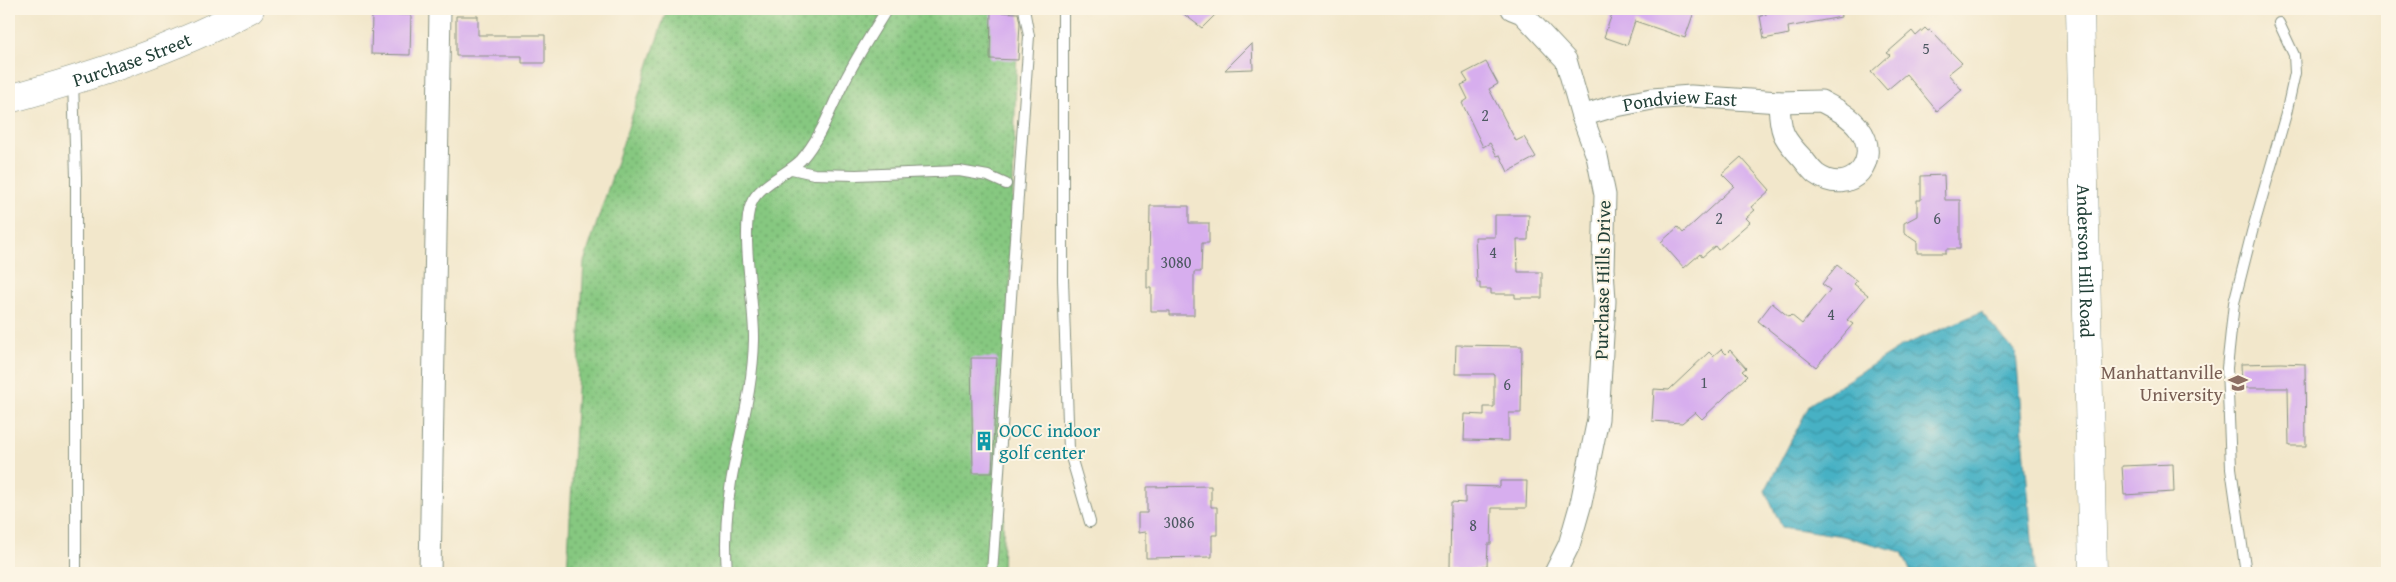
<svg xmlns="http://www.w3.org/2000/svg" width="2396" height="582" viewBox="0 0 2396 582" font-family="'Gentium Book Plus',serif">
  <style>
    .grass { fill: url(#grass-dots); stroke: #52825a }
    .water { fill: url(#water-waves); stroke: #32777c }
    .building { fill: #d7aeee }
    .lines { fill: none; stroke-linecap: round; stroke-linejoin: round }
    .lane-casing { stroke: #889280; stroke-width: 12 }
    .street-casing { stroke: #889280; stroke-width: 23 }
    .secondary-casing { stroke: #889280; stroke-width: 29 }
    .lane { stroke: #fff; stroke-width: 10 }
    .street { stroke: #fff; stroke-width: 21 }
    .secondary { stroke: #fff; stroke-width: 28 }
    .labels { text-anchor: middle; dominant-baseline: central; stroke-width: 4; stroke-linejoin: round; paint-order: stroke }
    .number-label { font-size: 16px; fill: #4d5962 }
    .street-label { font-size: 19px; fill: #1f3d34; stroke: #fcf5e5 }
    .education-label { font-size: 19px; fill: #785e54; stroke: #fcf5e5; text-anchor: end }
    .culture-label { font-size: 19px; fill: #0d838f; stroke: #fcf5e5; text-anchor: start }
  </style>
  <defs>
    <pattern id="grass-dots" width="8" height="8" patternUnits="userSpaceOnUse" patternTransform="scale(1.25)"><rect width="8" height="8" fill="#86c880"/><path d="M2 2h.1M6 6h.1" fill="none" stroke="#6da46a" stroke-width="1.8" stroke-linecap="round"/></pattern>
    <pattern id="water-waves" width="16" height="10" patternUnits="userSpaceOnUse" patternTransform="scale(1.25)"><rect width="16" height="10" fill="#46b1c4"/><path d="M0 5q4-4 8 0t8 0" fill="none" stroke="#3a91a0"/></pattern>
  </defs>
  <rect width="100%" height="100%" fill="#fcf5e5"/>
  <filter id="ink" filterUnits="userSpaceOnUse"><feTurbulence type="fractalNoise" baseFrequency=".02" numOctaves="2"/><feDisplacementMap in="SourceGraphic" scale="10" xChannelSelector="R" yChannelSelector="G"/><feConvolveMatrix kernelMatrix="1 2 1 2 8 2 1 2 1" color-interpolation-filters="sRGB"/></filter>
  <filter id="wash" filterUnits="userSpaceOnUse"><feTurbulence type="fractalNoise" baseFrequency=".0096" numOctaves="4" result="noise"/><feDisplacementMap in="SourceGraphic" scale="20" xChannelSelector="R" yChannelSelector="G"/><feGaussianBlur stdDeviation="1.12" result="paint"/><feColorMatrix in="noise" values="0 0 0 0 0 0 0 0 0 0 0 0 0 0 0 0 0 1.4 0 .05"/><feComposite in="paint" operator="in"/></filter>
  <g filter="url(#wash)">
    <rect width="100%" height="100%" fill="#f2e7cb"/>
    <path class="grass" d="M667,9H1018L1002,573H567L584,262Z"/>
    <path class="water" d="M1981,312L2016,353L2035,573H1911L1902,552L1843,536L1782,527L1765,491L1810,404L1902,346Z"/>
    <g id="blocks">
      <path class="building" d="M1177,9H1221L1202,28Z
        M1607,9H1695L1685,38L1635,21L1627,45L1604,37L1612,14L1606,12Z
        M1765,9H1840L1841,17L1788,27L1789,34L1764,39L1760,16L1766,15Z
        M991,12L1018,13L1020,23L1018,60L990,59Z
        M372,14L411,15L410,55L371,54Z
        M456,16H478V35H545V63H522V56H456Z
        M1925,28L1928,31L1930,30L1962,63L1948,74L1962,90L1937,111L1906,74L1887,90L1871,72L1890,55L1887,53L1912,31L1916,36Z
        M1252,43L1253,69L1225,70Z
        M1486,62L1498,84L1489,89L1516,141L1524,137L1536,157L1508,172L1500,155L1497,156L1490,143L1483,147L1462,103L1468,99L1461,85L1468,82L1463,74Z
        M1741,157L1770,190L1751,207L1755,210L1746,218L1750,222L1718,250L1715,246L1702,257L1700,254L1684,268L1661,242L1678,227L1683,233L1734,186L1722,174Z
        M1944,175L1945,200H1960V249H1946V253H1917V242L1904,233V223L1917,216V200H1921V176Z
        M1150,206H1189V223H1209V243H1202L1201,272H1194V315H1170V311H1151V288H1147V269H1149Z
        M1495,215H1529L1528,240H1517L1518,272H1542V298H1515V294H1491V289H1480V283H1477L1475,237H1495Z
        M1837,265L1857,281L1854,284L1868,295L1847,320L1853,324L1816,367L1758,321L1772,303L1789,317L1791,315L1802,324L1830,290L1822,284Z
        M1456,345L1522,346L1521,413H1509V441L1464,440L1465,414L1484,415V407H1494V374H1455Z
        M1721,349L1726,354L1730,350L1746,368L1742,371L1747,376L1702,419L1695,412L1682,423L1652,421L1654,389L1669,390L1709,352L1713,356Z
        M971,358H997L992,473H973Z
        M2281,363L2305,364L2306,446H2289L2288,388H2242L2241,364Z
        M2173,464L2174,492L2124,495L2122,466Z
        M1500,481H1527L1526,508H1492L1491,544H1488L1487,566H1483V569L1450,568L1451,502L1465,503V486L1500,487Z
        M1211,486V507H1217V535H1212V557L1146,558V532L1138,533V513H1147V487Z"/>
    </g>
  </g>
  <g filter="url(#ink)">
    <use href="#blocks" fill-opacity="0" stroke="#889280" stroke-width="1"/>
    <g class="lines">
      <defs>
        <path id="lane" d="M1063,9V280L1069,450L1090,522
          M73,81L76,177V573
          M792,169L814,174L856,175L959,171L988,176L1006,184
          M727,573C725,543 726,512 731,482C739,435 753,389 754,340C755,307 740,231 751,204C758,185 787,174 801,160C821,137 830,110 843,84C856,58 872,33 887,9
          M992,573L1029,36L1024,9
          M2246,573L2231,468L2227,368L2234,303L2252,232L2286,114L2295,73L2294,55L2279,23"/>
        <g id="street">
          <path d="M1512,9L1522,13L1566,60L1582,116L1597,156L1605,195L1603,269L1605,301L1598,419L1581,503L1569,545L1555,573"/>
          <path d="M1821,101C1834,108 1849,115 1859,128C1883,159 1851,199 1816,174C1811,170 1807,164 1803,159C1782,137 1780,132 1779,102Z"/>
          <path id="s1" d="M1582,116L1611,107L1652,99L1691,96L1779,102"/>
          <path d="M430,573L440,9"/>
        </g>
        <g id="secondary">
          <path id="s2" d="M2080,9L2093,573"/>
          <path id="s3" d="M9,99C92,76 174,50 250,9"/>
        </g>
      </defs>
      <use href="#lane" class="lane-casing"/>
      <use href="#street" class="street-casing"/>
      <use href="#secondary" class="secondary-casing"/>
      <use href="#lane" class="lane"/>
      <use href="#street" class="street"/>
      <use href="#secondary" class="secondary"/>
    </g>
  </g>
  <defs>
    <symbol id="university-bare" viewBox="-9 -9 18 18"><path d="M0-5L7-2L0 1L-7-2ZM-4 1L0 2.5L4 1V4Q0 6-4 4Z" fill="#8d6e63" stroke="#fcf5e5" stroke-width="2.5" paint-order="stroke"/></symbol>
    <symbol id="building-bare" viewBox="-9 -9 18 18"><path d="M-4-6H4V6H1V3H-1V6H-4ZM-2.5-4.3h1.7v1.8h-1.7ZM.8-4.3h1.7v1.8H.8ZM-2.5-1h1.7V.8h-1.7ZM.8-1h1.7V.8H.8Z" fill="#0f9aa8" stroke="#fcf5e5" stroke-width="2.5" paint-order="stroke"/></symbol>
  </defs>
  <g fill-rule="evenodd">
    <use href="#university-bare" x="2224" y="369" width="28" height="28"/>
    <use href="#building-bare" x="970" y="427" width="28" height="28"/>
  </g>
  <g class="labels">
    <g class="number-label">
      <text x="1926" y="48">5</text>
      <text x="1485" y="115">2</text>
      <text x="1719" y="218">2</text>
      <text x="1937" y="218">6</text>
      <text x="1493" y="252">4</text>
      <text x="1176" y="262">3080</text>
      <text x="1831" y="314">4</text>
      <text x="1704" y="382">1</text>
      <text x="1507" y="384">6</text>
      <text x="1179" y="522">3086</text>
      <text x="1473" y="525">8</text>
    </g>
    <g class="street-label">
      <text stroke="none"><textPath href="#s3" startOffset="129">Purchase Street</textPath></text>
      <text stroke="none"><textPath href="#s1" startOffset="100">Pondview East</textPath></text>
      <text stroke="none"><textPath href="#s2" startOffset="252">Anderson Hill Road</textPath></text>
      <text transform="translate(1602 280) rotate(-89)">Purchase Hills Drive</text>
    </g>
    <g class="education-label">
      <text x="2223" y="372">Manhattanville<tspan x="2223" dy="22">University</tspan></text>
    </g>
    <g class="culture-label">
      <text x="999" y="430">OOCC indoor<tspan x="999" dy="22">golf center</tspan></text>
    </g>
  </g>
  <rect width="2396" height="582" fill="none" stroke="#fcf5e5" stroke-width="30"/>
</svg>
